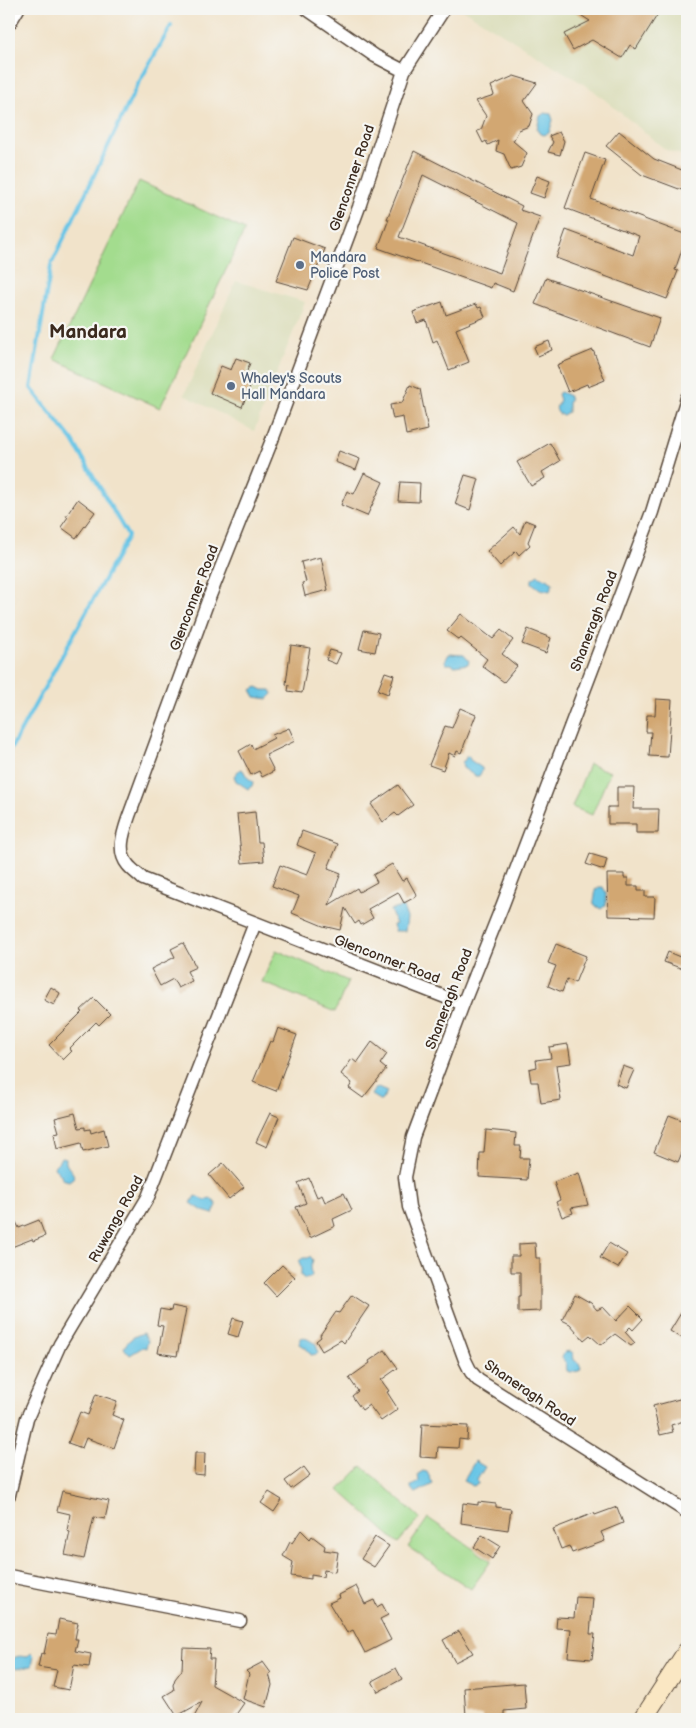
<svg xmlns="http://www.w3.org/2000/svg" width="696" height="1728" viewBox="0 0 696 1728" font-family="'Balsamiq Sans',sans-serif">
  <style>
    .built { fill: #dcdebc }
    .green { fill: #a3dc8e; stroke: #6f8356 }
    .water { fill: #68c5e6; stroke: #527882 }
    .lines { fill: none; stroke-linecap: round; stroke-linejoin: round }
    .stream { stroke: #68c5e6; stroke-width: 4 }
    .building { fill: #d2a772; fill-rule: evenodd }
    .street-casing { stroke: #564638; stroke-width: 15 }
    .secondary-casing { stroke: #564638; stroke-width: 20 }
    .street { stroke: #fff; stroke-width: 12 }
    .secondary { stroke: #fae7c3; stroke-width: 18 }
    .service-dot { fill: #5c6f8a; stroke: #f6f6f2; stroke-width: 2 }
    .labels { text-anchor: middle; dominant-baseline: central; stroke-width: 4.5; stroke-linejoin: round; paint-order: stroke }
    .street-label { font-size: 14px; fill: #3b2a1e; stroke: #f6f6f2 }
    .service-label { font-size: 14px; fill: #4e5e75; stroke: #f6f6f2; text-anchor: start }
    .district-label { font-size: 19px; font-weight: bold; fill: #3b2a1e; stroke: #f6f6f2 }
  </style>
  <rect width="100%" height="100%" fill="#f6f6f2"/>
  <filter id="ink" filterUnits="userSpaceOnUse"><feTurbulence type="fractalNoise" baseFrequency=".02" numOctaves="2"/><feDisplacementMap in="SourceGraphic" scale="10" xChannelSelector="R" yChannelSelector="G"/><feConvolveMatrix kernelMatrix="1 2 1 2 8 2 1 2 1" color-interpolation-filters="sRGB"/></filter>
  <filter id="wash" filterUnits="userSpaceOnUse"><feTurbulence type="fractalNoise" baseFrequency=".0096" numOctaves="4" result="noise"/><feDisplacementMap in="SourceGraphic" scale="20" xChannelSelector="R" yChannelSelector="G"/><feGaussianBlur stdDeviation="1.12" result="paint"/><feColorMatrix in="noise" values="0 0 0 0 0 0 0 0 0 0 0 0 0 0 0 0 0 1.4 0 .05"/><feComposite in="paint" operator="in"/></filter>
  <g filter="url(#wash)">
    <rect width="100%" height="100%" fill="#f1e3ca"/>
    <path class="built" d="M462,9H687V157L666,150L593,90Z
      M236,281L305,302L254,431L184,395Z"/>
    <path class="green" d="M139,181L245,230L160,408L54,359Z
      M589,764L610,772L592,815L572,807Z
      M276,950L348,981L335,1012L262,982Z
      M362,1466L420,1518L398,1543L339,1490Z
      M428,1518L491,1561L471,1589L408,1547Z"/>
    <path class="water" d="M545,113L551,114L553,120L549,133L544,135L539,133L537,129L540,116Z
      M560,392L568,395L570,400L568,403V412L563,415L559,414C554,408 557,406 560,400L558,394Z
      M538,575L545,579L548,578V580L553,583L550,591L540,589L532,583V579Z
      M449,654L464,655L469,661L468,664L455,666L451,664H446L445,661Z
      M257,687L263,690H271L273,694L268,699L255,697L251,690Z
      M469,756L470,760L482,768V771L479,776H475L463,768L462,762L465,760L466,757Z
      M240,769L243,770L247,777L253,782L252,786L248,789L236,781L234,776Z
      M600,887H603L606,893V905L601,909L594,905C593,900 596,898 595,890Z
      M403,907L407,918L405,931H395L393,925L396,924L390,910Z
      M375,1088L377,1089L378,1088L387,1092L381,1101L371,1095Z
      M61,1157L66,1158C64,1167 73,1169 74,1177L69,1181L62,1179L61,1175L54,1168L55,1165L59,1161Z
      M195,1196L206,1200L212,1199L217,1205L213,1214L203,1211L191,1203Z
      M310,1256L313,1260L310,1269L312,1275L310,1278L305,1279L301,1276V1269L299,1261L303,1258H308Z
      M143,1333L148,1341L146,1348L143,1347L130,1355L124,1348C128,1339 135,1336 143,1333Z
      M304,1337L316,1344L318,1351L317,1354L311,1355L306,1348L300,1344V1338Z
      M570,1351L573,1353L574,1360L579,1363L581,1368L579,1371L571,1372L567,1371L566,1363L562,1358V1355L565,1352Z
      M475,1461L485,1467L477,1480L478,1484L473,1486L463,1481Z
      M423,1471L427,1472L433,1484L416,1493L411,1489V1486L419,1482L418,1474Z
      M31,1653L34,1656L32,1666L16,1669L13,1665L12,1660C16,1655 21,1656 27,1657Z"/>
    <g class="lines">
      <path class="stream" d="M9,752L128,536L73,441L31,388L51,265L137,86L171,26"/>
    </g>
    <g id="blocks">
      <path class="building" d="M571,9H661L636,49L630,45L622,58L592,40L573,50L564,34L590,21Z
        M514,76L537,83L524,101L533,114L529,126L519,130L513,141L527,153L521,167L511,170L504,154L496,151L498,140L488,145L486,141L483,143L477,131L481,130L486,116L476,101L494,95L491,86Z
        M619,131L654,159L687,172V192L642,175L606,146Z
        M559,132L564,141L560,155L548,152L553,142L549,136Z
        M414,151L522,206L520,210L540,217L513,291L493,283L491,288L378,248L389,219H387ZM423,175L518,223L500,273L399,237Z
        M585,153L605,160L591,199L687,235L675,270L678,271L667,299L556,258L566,230L633,255L639,236L565,208Z
        M537,176L550,181L544,198L530,193Z
        M293,237L325,249L308,290L276,281Z
        M546,278L660,318L650,347L535,304Z
        M442,302L446,315L476,304L478,308L481,307L485,317L456,329L469,362L449,370L437,340L433,342L426,320L417,323L413,312Z
        M549,341L552,350L538,356L534,347Z
        M593,350L605,380L588,387L587,384L568,392L557,365Z
        M236,358L250,363L245,376L253,379L242,407L210,393L221,366L231,370Z
        M410,385L420,389L428,430L406,435L403,417L393,419L390,405L402,403Z
        M550,443L560,461L542,472L545,478L531,486L517,462Z
        M339,451L360,459L356,470L335,462Z
        M364,473L383,482L367,516L341,505L347,491L354,494Z
        M465,475L479,479L470,510L455,504Z
        M400,482L420,483L419,502L398,501Z
        M78,499L95,512L76,538L61,527L68,517L66,516Z
        M525,520L535,524L528,542L530,545L519,555L516,551L500,566L487,551L514,527L520,534Z
        M321,557L328,590L305,596L302,583L306,582L301,562Z
        M461,614L493,639L501,630L513,640L502,654L517,666L504,682L482,666L487,659L461,638L459,640L447,631Z
        M528,629L551,638L546,653L522,644Z
        M364,630L379,633L375,652L359,649Z
        M291,645L310,648L302,693L288,691L289,685L286,684Z
        M330,650L341,653L336,664L326,660Z
        M385,672L394,675L388,694L378,690Z
        M656,699L672,700L668,757L649,756L651,732H646L647,715H655Z
        M460,708L476,715L461,753L457,751L455,756L449,753L443,770L429,765L445,726L452,728Z
        M289,728L295,741L266,755L274,771L262,777L259,771L251,775L239,751L251,744L253,749L274,738L272,735Z
        M398,785L413,805L398,816L395,813L383,822L371,804Z
        M617,787H634L633,809H659L658,833H636V824H608V807H617Z
        M255,812L258,842H262L264,861L242,863L237,814Z
        M302,831L338,844L328,868L341,873L329,905L357,888L359,892L377,882L373,875L392,864L402,881L407,878L417,896L404,903L398,892L368,909L373,918L361,925L359,921L355,924L345,908L340,930L323,926L292,913L299,896L272,886L280,865L307,875L316,853L297,845Z
        M590,854L607,859L604,870L586,864Z
        M607,874H624V878H628V886H638V891H645V897H655L654,917L608,916Z
        M183,943L196,967L187,971L192,981L178,988L173,979L160,986L151,969L175,957L171,949Z
        M556,944L586,956L575,983L567,979L562,992L548,986L556,966L548,963Z
        M668,952L687,960L683,969L664,962Z
        M51,987L60,993L54,1005L44,1000Z
        M94,998L110,1014L99,1025L96,1022L69,1049L72,1051L63,1060L49,1045L82,1012L80,1011Z
        M278,1028L297,1035L276,1091L253,1082L270,1041L273,1042Z
        M372,1042L387,1054L380,1064L386,1069L363,1098L349,1088L352,1083L341,1074L352,1059L357,1063Z
        M568,1044L571,1063L556,1065L561,1100L541,1103L538,1082H531L529,1069L537,1067L536,1060L551,1058L549,1047Z
        M623,1066L634,1070L626,1088L616,1084Z
        M75,1113L79,1128L85,1127V1130L90,1129L91,1133L104,1129L108,1146L83,1152L81,1143L57,1149L54,1133L59,1132L55,1118Z
        M270,1113L279,1117L267,1147L256,1142Z
        M669,1115L687,1122V1141L678,1162L654,1152Z
        M486,1130L516,1133L515,1146H521L520,1158H529L527,1180L479,1177L480,1153H484Z
        M223,1163L244,1187L229,1199L209,1175Z
        M579,1173L588,1205L571,1208L573,1213L562,1217L556,1202L560,1200L554,1182Z
        M309,1178L317,1197L322,1195L325,1202L344,1193L352,1210L333,1219L335,1226L310,1238L296,1207L306,1203L298,1183Z
        M39,1220L45,1236L33,1241L32,1239L9,1248V1225L16,1222L19,1228Z
        M535,1243L536,1258H540V1311L518,1312V1297H520V1272H511V1256H519V1244Z
        M609,1243L627,1254L618,1268L600,1258Z
        M282,1265L295,1277L276,1296L264,1283Z
        M575,1294L591,1303L597,1310L603,1307L616,1321L630,1306L643,1319L633,1330L630,1327L625,1332L635,1343L631,1346L615,1334L601,1345L590,1335L584,1340L570,1324L562,1320Z
        M352,1295L369,1306L344,1343L341,1340L322,1351L316,1341L321,1337L320,1335L336,1312L339,1313Z
        M172,1306L186,1309L177,1356L158,1353L163,1326L157,1325L160,1309L171,1311Z
        M681,1313L687,1317V1341L670,1331Z
        M233,1318L243,1321L238,1337L228,1334Z
        M385,1350L398,1368L381,1380L389,1391L387,1392L398,1409L381,1421L369,1405L362,1410L352,1396L358,1391L349,1378L370,1363L369,1361Z
        M96,1394L117,1401L112,1415L124,1420L114,1448L86,1438L82,1448L68,1443L80,1412L88,1415Z
        M687,1397V1420L671,1425L673,1432L660,1435L653,1406Z
        M422,1424L468,1426L467,1440L459,1439L458,1448L438,1447L437,1458L420,1457Z
        M195,1453H205L204,1475L194,1474Z
        M304,1467L310,1475L291,1489L285,1481Z
        M62,1491L109,1501L105,1519L94,1517L84,1559L65,1555L70,1532L67,1531L70,1514L57,1511Z
        M269,1492L282,1500L274,1512L261,1503Z
        M478,1502L496,1504V1507L511,1509L508,1530L461,1523L463,1503L478,1505Z
        M617,1507L623,1523L601,1532L605,1541L572,1553L569,1546L561,1549L553,1529L594,1513L595,1515Z
        M301,1530L310,1539L312,1536L325,1546L324,1550L338,1552L335,1572L324,1570L323,1577L311,1575V1579L291,1576L293,1562L283,1556L290,1542L292,1543Z
        M482,1535L500,1546L492,1559L474,1547Z
        M375,1537L389,1546L374,1567L361,1559Z
        M356,1586L365,1604L374,1600L377,1607L382,1604L388,1615L380,1619L391,1640L365,1653L353,1630L347,1633L329,1603L340,1598L339,1595Z
        M576,1597L593,1598L590,1634H595L592,1659L568,1657L571,1629L556,1628L557,1617L574,1618Z
        M59,1619L78,1623L75,1639H78L75,1651L91,1654L89,1667L74,1665L69,1690L53,1687L57,1670L38,1667L41,1653L44,1654L48,1634L56,1635Z
        M459,1631L473,1653L455,1662L443,1640Z
        M183,1648L210,1649L209,1659H214L212,1685L244,1703L233,1719H193L202,1702L177,1716L164,1696L174,1690L173,1685L175,1679L182,1670Z
        M263,1662L271,1673L269,1674L272,1685L266,1707L243,1699L249,1674L246,1671Z
        M396,1668L402,1679L378,1692L372,1681Z
        M524,1683L526,1709L504,1711V1719H483V1715L466,1716L464,1688Z"/>
    </g>
  </g>
  <g filter="url(#ink)">
    <use href="#blocks" fill-opacity="0" stroke="#564638" stroke-width="1"/>
    <g class="lines">
      <defs>
        <path id="street" d="M307,9L375,56L404,71
          M444,9L404,71L359,207L272,440L209,598L129,816C124,831 116,851 128,865C132,870 138,874 143,879L463,1004
          M9,24L18,9
          M687,398L652,512L503,904L463,1004L413,1137L405,1177L409,1207L465,1360L471,1372L478,1380L687,1512
          M9,1495L27,1418L60,1344L148,1197L255,923
          M9,1576L240,1621"/>
        <path id="secondary" d="M643,1719L687,1651"/>
      </defs>
      <use href="#street" class="street-casing"/>
      <use href="#secondary" class="secondary-casing"/>
      <use href="#street" class="street"/>
      <use href="#secondary" class="secondary"/>
    </g>
  </g>
  <g class="service-dot">
    <circle cx="300" cy="265" r="5"/>
    <circle cx="231" cy="386" r="5"/>
  </g>
  <g class="labels">
    <g class="street-label">
      <text transform="translate(352 178) rotate(-71)">Glenconner Road</text>
      <text transform="translate(194 598) rotate(-69)">Glenconner Road</text>
      <text transform="translate(594 621) rotate(-69)">Shaneragh Road</text>
      <text transform="translate(387 959) rotate(21)">Glenconner Road</text>
      <text transform="translate(449 999) rotate(-69)">Shaneragh Road</text>
      <text transform="translate(116 1219) rotate(-61)">Ruwanga Road</text>
      <text transform="translate(530 1393) rotate(34)">Shaneragh Road</text>
    </g>
    <g class="service-label">
      <text x="310" y="257">Mandara<tspan x="310" dy="16">Police Post</tspan></text>
      <text x="241" y="378">Whaley's Scouts<tspan x="241" dy="16">Hall Mandara</tspan></text>
    </g>
    <g class="district-label">
      <text x="88" y="332">Mandara</text>
    </g>
  </g>
  <rect width="696" height="1728" fill="none" stroke="#f6f6f2" stroke-width="30"/>
</svg>
